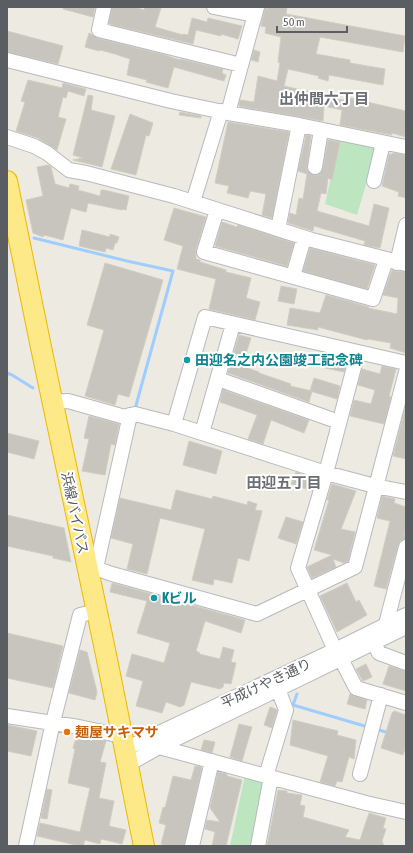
<svg xmlns="http://www.w3.org/2000/svg" width="413" height="853" viewBox="0 0 413 853" font-family="'Asap Condensed','Noto Sans JP',sans-serif">
  <style>
    .green { fill: #bde5c0 }
    .lines { fill: none; stroke-linecap: round; stroke-linejoin: round }
    .stream { stroke: #9fcdff; stroke-width: 3 }
    .building { fill: #c8c5be; stroke: #d1cdc0 }
    .minor-casing { stroke: #b7b9be; stroke-width: 16 }
    .highway-casing { stroke: #eeb800; stroke-width: 22 }
    .minor { stroke: #fff; stroke-width: 14 }
    .highway { stroke: #fde988; stroke-width: 20 }
    .culture-dot { fill: #0f9aa8; stroke: #fff; stroke-width: 1.5 }
    .food-dot { fill: #e8710a; stroke: #fff; stroke-width: 1.5 }
    .labels { text-anchor: middle; dominant-baseline: central; stroke-width: 4; stroke-linejoin: round; paint-order: stroke }
    .culture-label { font-size: 14px; font-weight: bold; fill: #0d838f; stroke: #fff; text-anchor: start }
    .street-label { font-size: 14px; fill: #5a5d62; stroke: #fff }
    .food-label { font-size: 14px; font-weight: bold; fill: #c56008; stroke: #fff; text-anchor: start }
    .neighbourhood-label { font-size: 15px; font-weight: bold; fill: #6b6f74; stroke: #fff }
  </style>
  <rect width="100%" height="100%" fill="#edebe1"/>
  <path class="green" d="M340,136L378,144L357,215L325,204Z
    M245,775L267,781L253,846H230Z"/>
  <g class="lines">
    <path class="stream" d="M34,238L127,261L173,271L135,409
      M7,373L12,375L33,388
      M297,694L293,705L368,727
      M376,729L389,733"/>
  </g>
  <path class="building" d="M64,7H95L93,17L63,9Z
    M112,7H135L144,10L145,7L161,8L155,27L183,35V34L188,35L192,18L207,22L208,18L242,26L238,39L221,34V36L196,30L193,44L109,24Z
    M268,7H287L286,14L405,36L403,52L320,37L316,54L350,60V63L385,69L383,85L329,75L328,81L318,78L319,76L288,69L284,86L306,91L324,92V94L332,96V98L349,101L350,98L406,111V137L392,133V135L340,125L342,110L324,106L323,121L239,106L240,100L254,102L258,76L277,81L280,63L278,62L281,37L265,33L266,27L261,26L265,8L268,9Z
    M7,31L63,46L58,64L7,52Z
    M89,33L97,38L165,55L180,60V59L223,69L222,73L226,75L224,81L174,67L168,88L146,82L147,80L127,75L130,59L115,54L100,50L99,51L85,47Z
    M254,50L260,52L258,62L251,60Z
    M28,80L62,88L63,83L86,89L84,96L68,91L66,98L63,97L58,117L66,119L57,150L38,138L16,131L25,102L21,101Z
    M88,95L93,96L91,110L115,116L102,167L73,160L83,158L73,155Z
    M180,112L201,116V118L179,115Z
    M130,114L153,123L149,136L146,135L136,175L111,169Z
    M228,122L289,132L272,218L262,215L266,194L250,191L248,198L227,193L229,186L215,183Z
    M306,135L311,136L307,166V170L313,175H318L323,169L328,140L340,142L332,180L328,178L326,194L321,193L317,211L369,226L374,204L389,208L380,248L364,245L365,241L314,226L313,231L288,223L290,213L296,215L299,198L303,199L307,174L298,171Z
    M393,153L406,155V198L398,196L399,192L382,186L389,154H392Z
    M48,165L51,167L55,184L69,188L70,184L79,186L78,190L100,196L101,190H104L129,196L126,210L122,209V210L88,203L86,212L71,208L63,240L44,235L43,237L33,233L26,200L43,196L37,167Z
    M174,208L206,217L196,249V259L200,260V262L226,270V272L251,278L246,298L260,302L255,320L209,309L216,279L177,269L183,246L164,240Z
    M222,222L237,227L238,225L294,243L287,266L215,246Z
    M82,230L110,237V234L119,237L117,243H115L113,250L106,248L105,252L79,246Z
    M310,248L375,265L367,289L303,271Z
    M105,263L163,280L129,397L118,394L115,405L85,396L104,330L87,325Z
    M392,270L395,271L406,272V353L390,348L391,343L368,339L367,340L318,327V330L287,325L290,308L320,313L326,295L369,307L368,308L397,314L398,298L383,295Z
    M281,286L297,289L294,304L278,301Z
    M239,335L251,338L242,366L259,372V373L291,384L290,386L312,391L309,402L228,373Z
    M326,357L347,361L344,372L325,368Z
    M382,366L396,369L389,396L391,397L384,424L350,416L354,400L371,404L375,390L358,385L362,369L380,374Z
    M314,378L340,386L337,399L310,391Z
    M223,390L309,420L304,433L271,420L263,444L248,439L257,415L220,402Z
    M405,409H406V459L393,456Z
    M89,416L119,424L115,445L111,444L105,475L82,471L89,439L84,438Z
    M7,433L39,441L34,459L7,452Z
    M189,441L222,451L216,474L183,465Z
    M296,472L316,479L312,491L291,484Z
    M332,484L356,491L341,529L355,532L348,561L344,563L333,559L336,567L312,578L307,567L332,555L314,550L329,500H327Z
    M176,490L212,499L213,496L247,505L248,501L257,504L255,510L262,511L249,561L238,558L232,583L214,579L213,585L192,580L205,529L160,518L147,574L127,569L133,544L111,538L120,498L171,510Z
    M382,496L395,499L394,503L406,507V525L404,536H406V539L400,541L398,545L386,589L374,586L390,521L377,518Z
    M7,515L64,528L71,562L53,558V556L7,546Z
    M286,517L303,522L296,544L278,538Z
    M112,583L245,620L241,633L205,621L196,651L200,653L199,654L220,659L223,647L234,650L231,662L236,663L231,684L224,683L223,687L220,689L191,682L184,705L180,707L166,702L162,713L136,706L143,681L126,676L132,654L164,663L170,643L137,633L147,601L110,592Z
    M347,583L356,602L359,600L367,615L337,632L320,596Z
    M7,633L63,646L53,688L7,678Z
    M80,650L87,652L97,692L95,700L69,693Z
    M366,664L372,677L363,681L356,669Z
    M389,666L406,671V691L383,684Z
    M350,694L367,700L365,709L347,704Z
    M270,707L276,709L277,710L272,728L264,725Z
    M394,711L406,715V747L403,755L381,748L392,713Z
    M293,720L338,731L337,735L356,740L354,759L349,757L342,782L337,781L335,786L320,782L328,756L290,745Z
    M239,724L252,727L242,761L230,757Z
    M7,725L37,731L31,756L7,751Z
    M77,735L106,741L100,762L106,763L99,798L114,801L109,826L126,830L122,844L101,839L100,844L85,840L83,846H80L37,836L40,823L80,832L90,788L68,783L75,749L73,748Z
    M204,740L215,742L212,753L201,750Z
    M195,766L202,767L184,846H167L161,844L166,825L159,823L163,807L165,808L173,776L191,780Z
    M218,772L227,774V776L242,780L226,846H212L215,832L205,829L207,820L220,822L210,808Z
    M47,789L52,790L47,819L41,818Z
    M278,790L287,791V793L302,795L300,805L305,806L303,817L349,830L345,837L360,840L369,813L386,818L383,828L386,829L382,841L384,846H267Z"/>
  <g class="lines">
    <defs>
      <path id="minor" d="M104,7L99,30L241,65
        M214,7L254,15
        M7,60L171,101L228,113L299,125L406,147
        M228,113L257,7
        M7,137L34,146L47,153L69,170L86,173L174,196L312,240L406,264
        M315,167L321,130
        M374,181L383,143
        M193,202L221,111
        M217,210L204,252L373,299L386,260
        M278,229L299,125
        M397,263L406,225
        M293,276L304,238
        M218,379L339,422
        M52,402L68,401L125,417L135,414L174,424L326,473L375,486L406,492
        M174,424L205,317L406,363
        M202,433L233,324
        M86,565L112,574L257,614L355,567L406,372
        M96,568L130,415
        M386,624L406,547
        M374,643L379,653L406,663
        M335,650L298,568L326,473L358,352
        M341,659L356,688L406,703
        M7,716L79,727L122,736
        M159,747L366,803L406,812
        M125,749L335,650L406,615
        M127,765L159,747L406,627
        M360,774L381,695
        M266,776L286,710L278,689
        M26,846L53,722L80,615L97,611
        M192,846L212,761
        M258,846L271,777"/>
      <path id="highway" d="M7,181C36,325 66,468 97,612C114,690 128,768 144,846"/>
    </defs>
    <use href="#minor" class="minor-casing"/>
    <use href="#highway" class="highway-casing"/>
    <use href="#minor" class="minor"/>
    <use href="#highway" class="highway"/>
  </g>
  <g class="culture-dot">
    <circle cx="187" cy="360" r="4"/>
    <circle cx="154" cy="598" r="4"/>
  </g>
  <circle class="food-dot" cx="67" cy="732" r="4"/>
  <g class="labels">
    <g class="culture-label">
      <text x="195" y="360">田迎名之内公園竣工記念碑</text>
      <text x="162" y="598">Kビル</text>
    </g>
    <g class="street-label">
      <text transform="translate(75 513) rotate(78)">浜線バイパス</text>
      <text transform="translate(266 683) rotate(-25)">平成けやき通り</text>
    </g>
    <g class="food-label">
      <text x="75" y="732">麺屋サキマサ</text>
    </g>
    <g class="neighbourhood-label">
      <text x="324" y="98">出仲間六丁目</text>
      <text x="284" y="482">田迎五丁目</text>
    </g>
  </g>
  <rect width="413" height="853" fill="none" stroke="#5a5d62" stroke-width="16"/>
  <path d="M277 26v6h70v-6" fill="none" stroke="#5a5d62" stroke-width="2"/>
  <text x="283" y="26" font-size="12" fill="#5a5d62" stroke="#ffffff" stroke-width="3" paint-order="stroke">50 m</text>
</svg>
